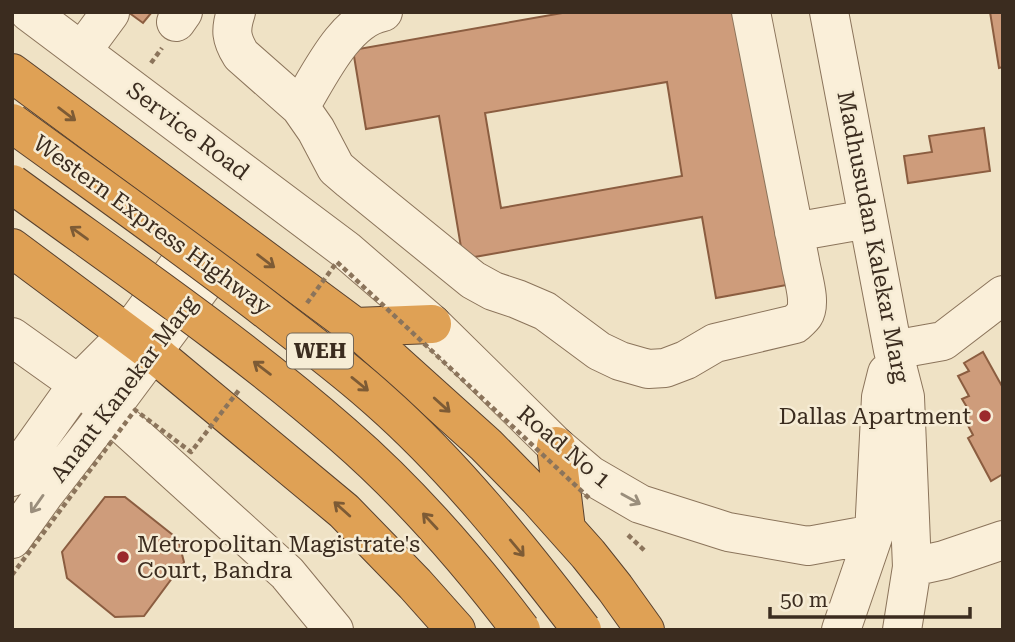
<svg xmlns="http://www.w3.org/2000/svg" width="1015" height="642" viewBox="0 0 1015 642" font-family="'Roboto Serif',serif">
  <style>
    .building { fill: #ce9c7b; stroke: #8b5d40; stroke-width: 2; fill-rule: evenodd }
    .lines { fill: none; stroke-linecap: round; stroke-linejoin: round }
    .minor-casing { stroke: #8b745b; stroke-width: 40 }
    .highway-casing { stroke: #59422f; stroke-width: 40 }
    .path { stroke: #8b745b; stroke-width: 4.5; stroke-dasharray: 5 3.5; stroke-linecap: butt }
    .minor { stroke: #faefd9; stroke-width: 38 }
    .highway { stroke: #dfa155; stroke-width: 38 }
    .highway-bridge-casing { stroke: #59422f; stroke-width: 40; stroke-linecap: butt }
    .path-bridge { stroke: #8b745b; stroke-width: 4.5; stroke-dasharray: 5 3.5; stroke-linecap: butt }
    .highway-bridge { stroke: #dfa155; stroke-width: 38 }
    .oneway { stroke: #7d5b35 }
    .oneway2 { stroke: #9a8e7c }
    .poi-dot { fill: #9b292c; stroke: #f6ecd5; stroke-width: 2.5 }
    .labels { text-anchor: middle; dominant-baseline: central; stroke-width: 5; stroke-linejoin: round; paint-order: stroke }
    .shield { fill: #f6ecd5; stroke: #736656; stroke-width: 2 }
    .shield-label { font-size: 21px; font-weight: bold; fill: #3b2c1f }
    .street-label { font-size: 23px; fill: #3b2c1f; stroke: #f6ecd5 }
    .poi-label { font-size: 23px; fill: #3b2c1f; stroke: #f6ecd5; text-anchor: end }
  </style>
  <rect width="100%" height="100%" fill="#efe2c5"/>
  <path class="building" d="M128,12H152L143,23Z
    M568,12H746L792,284L716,298L702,217L463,259L439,116L366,129L353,50ZM667,82L682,176L501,208L485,113Z
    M990,12H1003V67L999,68Z
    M984,128L990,171L908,183L904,156L932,152L929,136Z
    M983,352L1003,388V474L991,481L968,438L973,435L964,418L971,414L962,399L969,396L958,376L969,371L964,363Z
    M105,497H125L178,539L184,562L144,616L115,617L67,578L62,552Z"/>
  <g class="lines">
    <defs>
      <path id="minor" d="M29,12L346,250L432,324L556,446L590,475L640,504L728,532L808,546L874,534
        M236,12C230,30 231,39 241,55L300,107L316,130L336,168L350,180L473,280L493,291L517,299L545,311L599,351L620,361L648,369L665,368L686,360L715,343L795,324C796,323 803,317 804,315C812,303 802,275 800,261L751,12
        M829,12L893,350L905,397L912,567L902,630
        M176,22L183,12
        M82,51L110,13
        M300,107C319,76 345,19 383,12
        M794,232L868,219
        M12,337L78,384L287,573L334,630
        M893,350L943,341L1003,295
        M12,477L78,384L128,334L208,225
        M12,539L45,493L108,412L233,244
        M912,567L944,560L1003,540
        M841,630L874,534L881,397L887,373"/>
      <path id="highway" d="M12,73L355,327L486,445L538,498L588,554L615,588L645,630
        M12,248L161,359L344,511L415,584L456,630
        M355,327L432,324
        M556,446L566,529"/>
    </defs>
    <use href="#minor" class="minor-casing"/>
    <use href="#highway" class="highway-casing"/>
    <path class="path" d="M151,63L162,48
      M628,535L645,551"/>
    <use href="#minor" class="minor"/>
    <use href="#highway" class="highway"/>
    <defs>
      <path id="highway-bridge" d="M12,123C99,186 187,248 272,314C308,342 345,369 379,400C455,467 520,549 582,630
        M12,184C123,265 238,343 342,434C409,492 468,560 521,630"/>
    </defs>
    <use href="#highway-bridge" class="highway-bridge-casing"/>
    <path class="path-bridge" d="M307,303L337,262L590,499
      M12,575L135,410L191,452L239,390"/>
    <use href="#highway-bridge" class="highway-bridge"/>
  </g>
  <defs><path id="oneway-shaft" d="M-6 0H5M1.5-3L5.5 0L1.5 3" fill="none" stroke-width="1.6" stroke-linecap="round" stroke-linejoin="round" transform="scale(1.75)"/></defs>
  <g class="oneway">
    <use href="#oneway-shaft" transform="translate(67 114) rotate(37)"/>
    <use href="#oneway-shaft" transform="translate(79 233) rotate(-144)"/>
    <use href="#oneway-shaft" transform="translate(266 261) rotate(37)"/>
    <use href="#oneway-shaft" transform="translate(262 368) rotate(-143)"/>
    <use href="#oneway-shaft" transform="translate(360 384) rotate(39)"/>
    <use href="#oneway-shaft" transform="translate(442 405) rotate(42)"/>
    <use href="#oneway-shaft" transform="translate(342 509) rotate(-138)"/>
    <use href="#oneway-shaft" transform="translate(430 521) rotate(-133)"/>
    <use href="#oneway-shaft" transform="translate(517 548) rotate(50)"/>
  </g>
  <g class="oneway2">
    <use href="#oneway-shaft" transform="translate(631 499) rotate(29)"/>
    <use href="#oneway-shaft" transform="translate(37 504) rotate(125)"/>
  </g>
  <g class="poi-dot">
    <circle cx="985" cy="416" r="7"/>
    <circle cx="123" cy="557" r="7"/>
  </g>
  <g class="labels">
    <rect class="shield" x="287" y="333.5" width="66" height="35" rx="5"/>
    <g class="shield-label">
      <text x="320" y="351">WEH</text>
    </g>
    <g class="street-label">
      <text transform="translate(188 131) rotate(37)">Service Road</text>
      <text transform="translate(152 225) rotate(36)">Western Express Highway</text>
      <text transform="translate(873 237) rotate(79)">Madhusudan Kalekar Marg</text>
      <text transform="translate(124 389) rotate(-53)">Anant Kanekar Marg</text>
      <text transform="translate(564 447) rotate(40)">Road No 1</text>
    </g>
    <g class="poi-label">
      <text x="971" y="416">Dallas Apartment</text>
      <text x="137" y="544" text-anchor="start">Metropolitan Magistrate's<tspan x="137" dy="26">Court, Bandra</tspan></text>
    </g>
  </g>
  <rect width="1015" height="642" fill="none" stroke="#3b2c1f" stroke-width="28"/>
  <path d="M770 607v10h200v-10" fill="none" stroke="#3b2c1f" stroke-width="3.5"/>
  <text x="780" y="607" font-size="21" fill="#3b2c1f" stroke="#f6ecd5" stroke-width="5" paint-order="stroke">50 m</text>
</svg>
